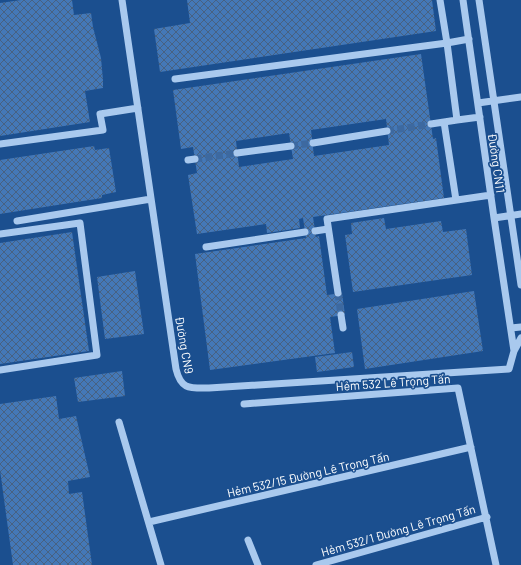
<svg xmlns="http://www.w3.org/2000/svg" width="521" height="565" viewBox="0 0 521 565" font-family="Barlow,sans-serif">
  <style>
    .building { fill: url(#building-cross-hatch); fill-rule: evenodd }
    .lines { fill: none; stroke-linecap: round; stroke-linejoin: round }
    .minor-tunnel { stroke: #3d69a0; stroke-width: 7; stroke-dasharray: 7 3.5; stroke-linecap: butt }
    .minor { stroke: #a9c9ee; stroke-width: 7 }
    .labels { text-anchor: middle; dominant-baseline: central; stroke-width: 3.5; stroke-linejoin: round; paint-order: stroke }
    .street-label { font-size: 12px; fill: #fff; stroke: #1b4f8f }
  </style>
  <defs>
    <pattern id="building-cross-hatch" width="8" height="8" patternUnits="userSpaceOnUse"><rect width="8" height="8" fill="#4478b7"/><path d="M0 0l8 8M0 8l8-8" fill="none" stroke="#486282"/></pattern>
  </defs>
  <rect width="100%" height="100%" fill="#1b4f8f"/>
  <path class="building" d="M21,0H72L74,15L91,13L93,27L101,58L103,80V88L85,91L90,122L0,136V3Z
    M187,0H432L436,31L160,72L154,29L190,23Z
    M421,54L433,139L436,138L444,198L313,217L316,237L319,236L327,295L342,293L345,315L330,317L335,353L210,370L195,254L306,238L303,218L299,219L300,228L267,233L266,224L197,234L188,175L197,173L193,147L181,149L173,90ZM386,119L389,145L314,156L311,130ZM289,133L293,159L239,167L236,141Z
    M94,146L95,150L109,148L116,192L102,195V198L0,214V160Z
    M384,218L386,229L441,221L443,232L466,229L472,275L353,292L345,235L352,234L351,223Z
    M72,232L89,351L0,364V243Z
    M135,271L144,334L105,339L97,277Z
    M474,291L483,351L365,369L357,309Z
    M352,352L354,367L317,372L315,357Z
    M122,371L125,396L78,402L74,378Z
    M56,396L59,419L76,416L90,477L68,481L69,494L82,492L92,565H13L0,470V404Z"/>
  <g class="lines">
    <path class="minor-tunnel" d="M387,131L431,124
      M291,146L313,143
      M195,159L237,153
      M338,293L341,315"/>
    <path class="minor" d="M122,0L176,369C181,390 190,388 209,388L509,369L514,351L521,338
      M440,0L447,43L469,39
      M463,0L494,218L514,351
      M479,0L521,285
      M175,79L447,43L457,120L431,124
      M478,103L521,97
      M457,120L480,117
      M444,122L456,200
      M313,143L387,131
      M0,144L103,130L100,114L138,108
      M237,153L291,146
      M188,160L195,159
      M494,218L521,214
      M17,221L151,199
      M315,231L328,229
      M0,234L80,223L97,355L0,370
      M206,247L305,232
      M338,293L327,219L491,195
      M341,315L343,328
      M511,328L521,327
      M244,404L458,388L496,565
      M119,422L161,565
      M149,522L471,447
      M248,540L258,565
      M316,565L487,517"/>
  </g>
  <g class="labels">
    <g class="street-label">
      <text transform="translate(497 163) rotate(82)">Đường CN11</text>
      <text transform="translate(185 345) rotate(80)">Đường CN9</text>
      <text transform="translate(393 382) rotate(-4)">Hẻm 532 Lê Trọng Tấn</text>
      <text transform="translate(308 474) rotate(-13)">Hẻm 532/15 Đường Lê Trọng Tấn</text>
      <text transform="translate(398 530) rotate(-16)">Hẻm 532/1 Đường Lê Trọng Tấn</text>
    </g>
  </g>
</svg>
